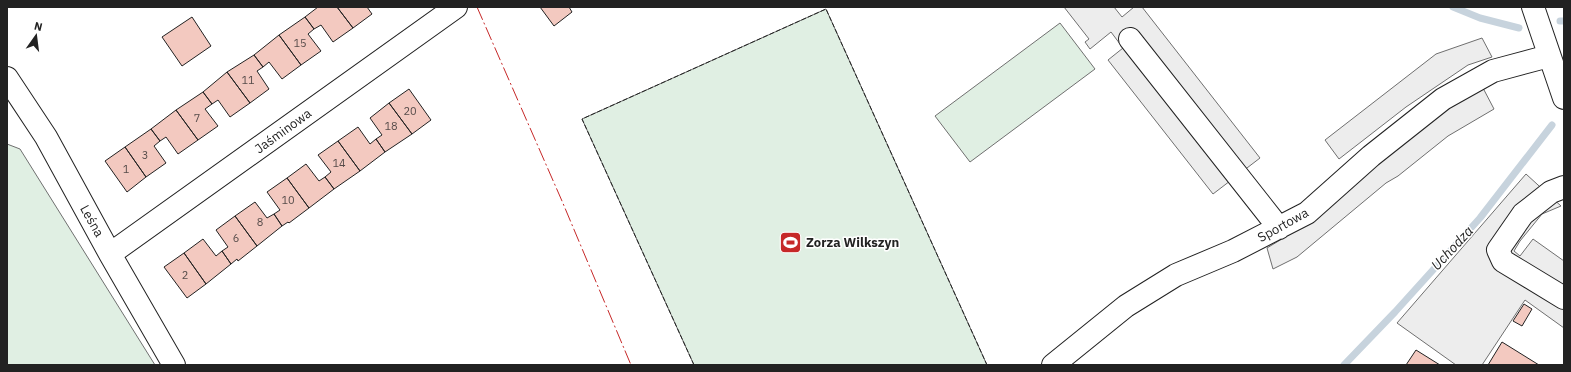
<svg xmlns="http://www.w3.org/2000/svg" width="1571" height="372" viewBox="0 0 1571 372" font-family="'IBM Plex Sans',sans-serif">
  <style>
    .green { fill: #e0efe3; stroke: #6f6f6f }
    .parking { fill: #ededed; stroke: #6f6f6f }
    .lines { fill: none; stroke-linecap: round; stroke-linejoin: round }
    .stream { stroke: #c7d3dd; stroke-width: 7 }
    .building { fill: #f3c9c0; stroke: #222 }
    .minor-casing { stroke: #222; stroke-width: 24 }
    .minor { stroke: #fff; stroke-width: 22 }
    .fence { stroke: #222; stroke-width: 1; stroke-dasharray: 5 2; stroke-linecap: butt }
    .power { stroke: #c62828; stroke-width: 1; stroke-dasharray: 14 3 2 3; stroke-linecap: butt }
    .labels { text-anchor: middle; dominant-baseline: central; stroke-width: 3; stroke-linejoin: round; paint-order: stroke }
    .number-label { font-size: 11px; fill: #564c4a }
    .street-label { font-size: 13px; fill: #222; stroke: #fff }
    .poi-label { font-size: 13px; font-weight: bold; fill: #222; stroke: #fff; text-anchor: start }
    .water-label { font-size: 14px; font-style: italic; fill: #222; stroke: #fff }
  </style>
  <rect width="100%" height="100%" fill="#fff"/>
  <path class="green" d="M826,9L987,365H694L582,119Z
    M1060,23L1095,69L970,162L935,116Z
    M7,144L20,149L155,365H7Z"/>
  <path class="parking" d="M1064,7H1114L1122,17L1134,7H1142L1260,158L1213,194L1108,60L1123,48L1111,32L1090,49L1085,42L1089,39Z
    M1482,38L1492,57L1468,65L1406,107L1339,159L1325,140L1436,54Z
    M1483,88L1494,109L1448,136L1398,176L1386,183L1297,257L1273,269L1267,248L1310,222L1385,157L1456,103Z
    M1526,174L1561,206L1542,214L1520,241L1514,251L1520,256L1533,239L1564,261V328L1525,300L1482,365H1456L1397,323Z"/>
  <g class="lines">
    <path class="stream" d="M1453,7L1480,18L1519,28
      M1560,21H1564
      M1344,365L1395,312L1480,218L1552,125"/>
  </g>
  <path class="building" d="M318,7H337L353,28L333,42L321,25L314,29L305,17Z
    M337,7H367L372,14L353,28Z
    M540,7H569L572,12L554,26Z
    M192,17L211,46L182,66L162,37Z
    M305,17L314,29L308,34L321,51L301,65L279,35Z
    M279,35L301,65L282,79L269,62L263,67L254,55Z
    M254,55L263,67L257,71L269,89L250,103L227,72Z
    M227,72L250,103L230,117L218,100L212,104L203,92Z
    M409,89L431,120L412,134L389,103Z
    M203,92L212,104L205,109L218,126L198,140L176,110Z
    M389,103L412,134L385,152L376,139L382,135L370,118Z
    M176,110L198,140L178,154L166,137L160,141L151,129Z
    M358,127L370,144L376,139L385,152L360,171L338,141Z
    M151,129L160,141L154,146L166,163L146,177L125,147Z
    M338,141L360,171L334,189L325,177L331,172L318,155Z
    M125,147L146,177L127,192L105,161Z
    M306,164L319,181L325,177L334,189L309,208L287,178Z
    M287,178L309,208L289,223L288,222L282,226L274,214L280,210L267,192Z
    M255,202L267,218L274,214L282,226L257,246L235,216Z
    M235,216L257,246L238,261L237,259L231,264L222,251L228,247L216,230Z
    M203,239L216,256L222,251L231,264L206,284L184,253Z
    M184,253L206,284L187,298L164,267Z
    M1524,304L1532,309L1522,326L1513,321Z
    M1502,342L1539,365H1488Z
    M1416,350L1440,365H1406Z"/>
  <g class="lines">
    <defs>
      <path id="minor" d="M1533,7L1564,98
        M1130,39L1279,228
        M7,78L46,137L110,254L174,365
        M1564,187L1551,192L1523,214L1498,250L1503,261L1564,298
        M110,254L456,7
        M1053,365L1126,306L1176,275L1233,251L1307,213L1371,156L1443,99L1493,71L1549,56"/>
    </defs>
    <use href="#minor" class="minor-casing"/>
    <use href="#minor" class="minor"/>
    <path class="fence" d="M694,365L582,119L826,9L987,365"/>
    <path class="power" d="M477,7L562,201L631,365"/>
  </g>
  <defs>
    <symbol id="stadium-square" viewBox="-11 -11 22 22"><rect x="-9" y="-9" width="18" height="18" rx="4" fill="#c62828" stroke="#fff"/><path d="M0-5a6.5 5 0 1 0 0 10a6.5 5 0 1 0 0-10ZM-3.5-1.8h7v3.6h-7Z" fill="#fff"/></symbol>
  </defs>
  <g fill-rule="evenodd">
    <use href="#stadium-square" x="778" y="230" width="25" height="25"/>
  </g>
  <g class="labels">
    <g class="number-label">
      <text x="300" y="43">15</text>
      <text x="248" y="80">11</text>
      <text x="410" y="111">20</text>
      <text x="197" y="118">7</text>
      <text x="391" y="126">18</text>
      <text x="145" y="155">3</text>
      <text x="339" y="163">14</text>
      <text x="126" y="169">1</text>
      <text x="288" y="200">10</text>
      <text x="260" y="222">8</text>
      <text x="236" y="238">6</text>
      <text x="185" y="275">2</text>
    </g>
    <g class="street-label">
      <text transform="translate(283 131) rotate(-36)">Jaśminowa</text>
      <text transform="translate(92 221) rotate(61)">Leśna</text>
      <text transform="translate(1283 225) rotate(-29)">Sportowa</text>
    </g>
    <g class="poi-label">
      <text x="806" y="242">Zorza Wilkszyn</text>
    </g>
    <g class="water-label">
      <text transform="translate(1452 248) rotate(-47)">Uchodza</text>
    </g>
  </g>
  <rect width="1571" height="372" fill="none" stroke="#222222" stroke-width="16"/>
  <g transform="translate(36 36) rotate(14)" stroke="#ffffff" stroke-width="3" paint-order="stroke">
  <path d="M0-3L7 15L0 10L-7 15Z" fill="#222222"/>
  <text y="-6" font-size="11" font-weight="bold" text-anchor="middle" fill="#222222">N</text>
  </g>
</svg>
